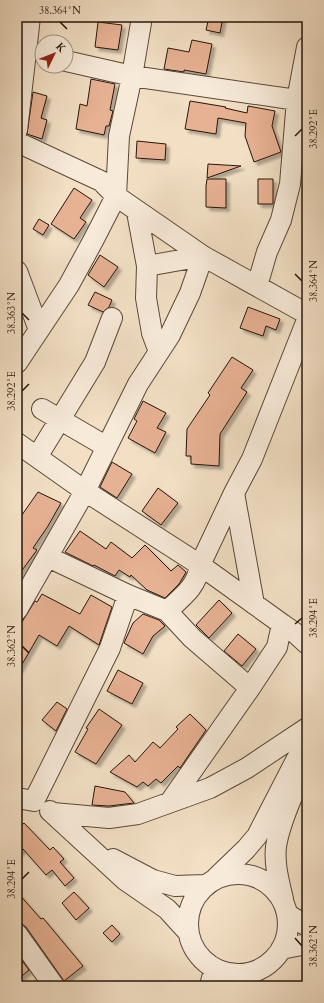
<svg xmlns="http://www.w3.org/2000/svg" width="324" height="1003" viewBox="0 0 324 1003" font-family="Cardo,serif">
  <style>
    .building { fill: #e7b193; stroke: #27160b; filter: url(#shadow) }
    .lines { fill: none; stroke-linecap: round; stroke-linejoin: round }
    .minor-casing { stroke: #5a4839; stroke-width: 22 }
    .minor { stroke: #f7ead9; stroke-width: 20 }
    .ticks { fill: none; stroke: #27160b; stroke-width: 1.5 }
    .neatline { fill: none; stroke: #27160b; stroke-width: 1.5 }
    .ticks-label { font-size: 10px; text-anchor: middle; fill: #27160b }
  </style>
  <defs>
    <filter id="shadow"><feDropShadow dx="3.5" dy="3.5" stdDeviation="1" flood-color="#0004"/></filter>
  </defs>
  <rect width="100%" height="100%" fill="#f2dfc4"/>
  <filter id="stains"><feTurbulence type="fractalNoise" baseFrequency=".005" numOctaves="4"/><feColorMatrix values="0 0 0 0 .2 0 0 0 0 .09 0 0 0 0 .02 0 0 0 .5 -.17"/></filter>
  <radialGradient id="worn" r=".72"><stop offset=".6" stop-color="#630" stop-opacity="0"/><stop offset="1" stop-color="#630" stop-opacity=".3"/></radialGradient>
  <path class="building" d="M209,17H223L220,33L206,30Z
    M98,22L122,25L118,50L95,47Z
    M192,40L212,44L206,74L184,70V72L164,69L168,48L189,52Z
    M91,79L115,84L110,110L113,111L109,126H106L104,135L76,129L80,104L87,106Z
    M33,92L47,96L41,118L47,120L42,139L27,134Z
    M190,101L226,107L225,108L247,113L248,106L275,111L272,126L281,152L254,162L245,136L246,123L218,118L216,134L185,129Z
    M137,141L166,144L165,160L136,158Z
    M208,164L241,166L207,178Z
    M207,179H226V208L206,207V186Z
    M258,179H273V204H258Z
    M74,188L92,200L80,218L86,222L74,239L51,224Z
    M39,219L49,225L43,235L33,229Z
    M100,255L118,267L104,287L88,275Z
    M95,292L112,300L109,307L103,312L88,305Z
    M248,307L280,319L276,330L266,326L263,336L240,328Z
    M232,357L253,370L241,388L247,392L220,434L219,466L191,464V456H186L187,429L210,395L208,393Z
    M143,401L166,413L157,428L166,432L155,453L128,438L137,421L134,419Z
    M112,462L132,474L117,498L100,487Z
    M158,488L178,503L161,525L142,511Z
    M38,492L61,503L48,526L33,548L37,550L17,577V522Z
    M80,531L106,549L111,542L132,558L145,545L171,571L178,565L186,572L185,574L179,584L165,598L147,590L131,575L130,577L119,570L115,576L94,565L93,566L65,552Z
    M42,594L80,614L91,595L112,607L99,645L69,626L57,646L39,635L17,673V630L35,601L37,602Z
    M219,600L232,613L209,638L196,625Z
    M143,614L159,620L165,626L153,636L143,654L124,643L133,623Z
    M238,634L256,649L242,666L224,651Z
    M118,670L143,683L132,704L107,691Z
    M57,702L67,709L56,731L42,720Z
    M99,709L122,725L96,764L75,752L88,729L86,728Z
    M190,714L206,730L180,768L178,766L161,783L156,779L148,786L143,782L137,787L110,772L129,755L135,762L153,742L160,748L178,729L176,727Z
    M95,786L125,792L134,803L109,806L92,805Z
    M24,823L50,850L53,847L64,859L60,862L74,878L65,886L52,870L46,875L23,849L17,855V830Z
    M17,892L41,919L43,918L83,966L64,981L26,927L22,924L17,923Z
    M74,892L89,908L76,920L62,903Z
    M112,925L120,934L112,942L103,933Z
    M17,954L29,970L17,980Z"/>
  <g class="lines">
    <defs>
      <path id="minor" d="M66,61L132,76L297,100
        M17,130L30,17
        M17,142L101,181L116,196L203,256L307,314
        M137,212L147,266
        M17,271L39,330
        M257,286L267,252L281,220L290,184L297,100L307,47
        M159,352L152,333L146,298L147,266L203,256
        M17,363L69,285L94,239L116,196L119,136L132,76L142,17
        M42,409L107,447
        M17,443L85,491L200,565L282,624L277,647L250,688L170,802
        M37,457L95,362L112,318
        M234,493L254,604
        M48,557L128,595L167,611L192,638L250,688
        M17,610L85,491L138,384L170,335L190,293L203,256
        M167,611C182,597 197,587 200,565L234,493L252,459L307,320
        M282,624L295,633L307,644
        M17,798L34,801L110,648L128,595
        M50,811L125,880L167,909L188,932
        M53,813L109,818L138,814L210,788L247,768L307,728
        M113,859L153,880L175,886L205,885
        M188 924a50 50 0 1 1 100 0a50 50 0 1 1-100 0Z
        M216,878L246,849L257,836L307,739
        M283,899C279,882 274,864 276,847C279,823 293,796 301,774
        M287,914L307,926
        M17,934L54,986
        M281,949L307,944
        M210,986L212,978"/>
    </defs>
    <use href="#minor" class="minor-casing"/>
    <use href="#minor" class="minor"/>
  </g>
  <path class="ticks" d="M60,22L67,29M295,136L302,129M295,274L302,281M22,313L29,320M22,391L29,384M295,624L302,618M22,646L29,653M22,879L29,872M295,938L302,946"/>
  <rect width="324" height="1003" fill="none" stroke="#f2dfc4" stroke-width="44"/>
  <g transform="translate(54 54) rotate(47)"><circle r="19" fill="#f7ead9" stroke="#a49587"/>
  <path d="M0-3L7 15L0 10L-7 15Z" fill="#8f2418"/>
  <text y="-6" font-size="11" font-weight="bold" text-anchor="middle" fill="#27160b">K</text>
  </g>
  <rect x="22" y="22" width="280" height="959" class="neatline"/>
  <g class="ticks-label">
    <text x="60" y="14">38.364°N</text>
    <text transform="translate(313 129) rotate(-90)" y="4">38.292°E</text>
    <text transform="translate(313 281) rotate(-90)" y="4">38.364°N</text>
    <text transform="translate(11 313) rotate(-90)" y="4">38.363°N</text>
    <text transform="translate(11 391) rotate(-90)" y="4">38.292°E</text>
    <text transform="translate(313 618) rotate(-90)" y="4">38.294°E</text>
    <text transform="translate(11 646) rotate(-90)" y="4">38.362°N</text>
    <text transform="translate(11 879) rotate(-90)" y="4">38.294°E</text>
    <text transform="translate(313 946) rotate(-90)" y="4">38.362°N</text>
  </g>
  <rect width="100%" height="100%" filter="url(#stains)"/>
  <rect width="100%" height="100%" fill="url(#worn)"/>
</svg>
